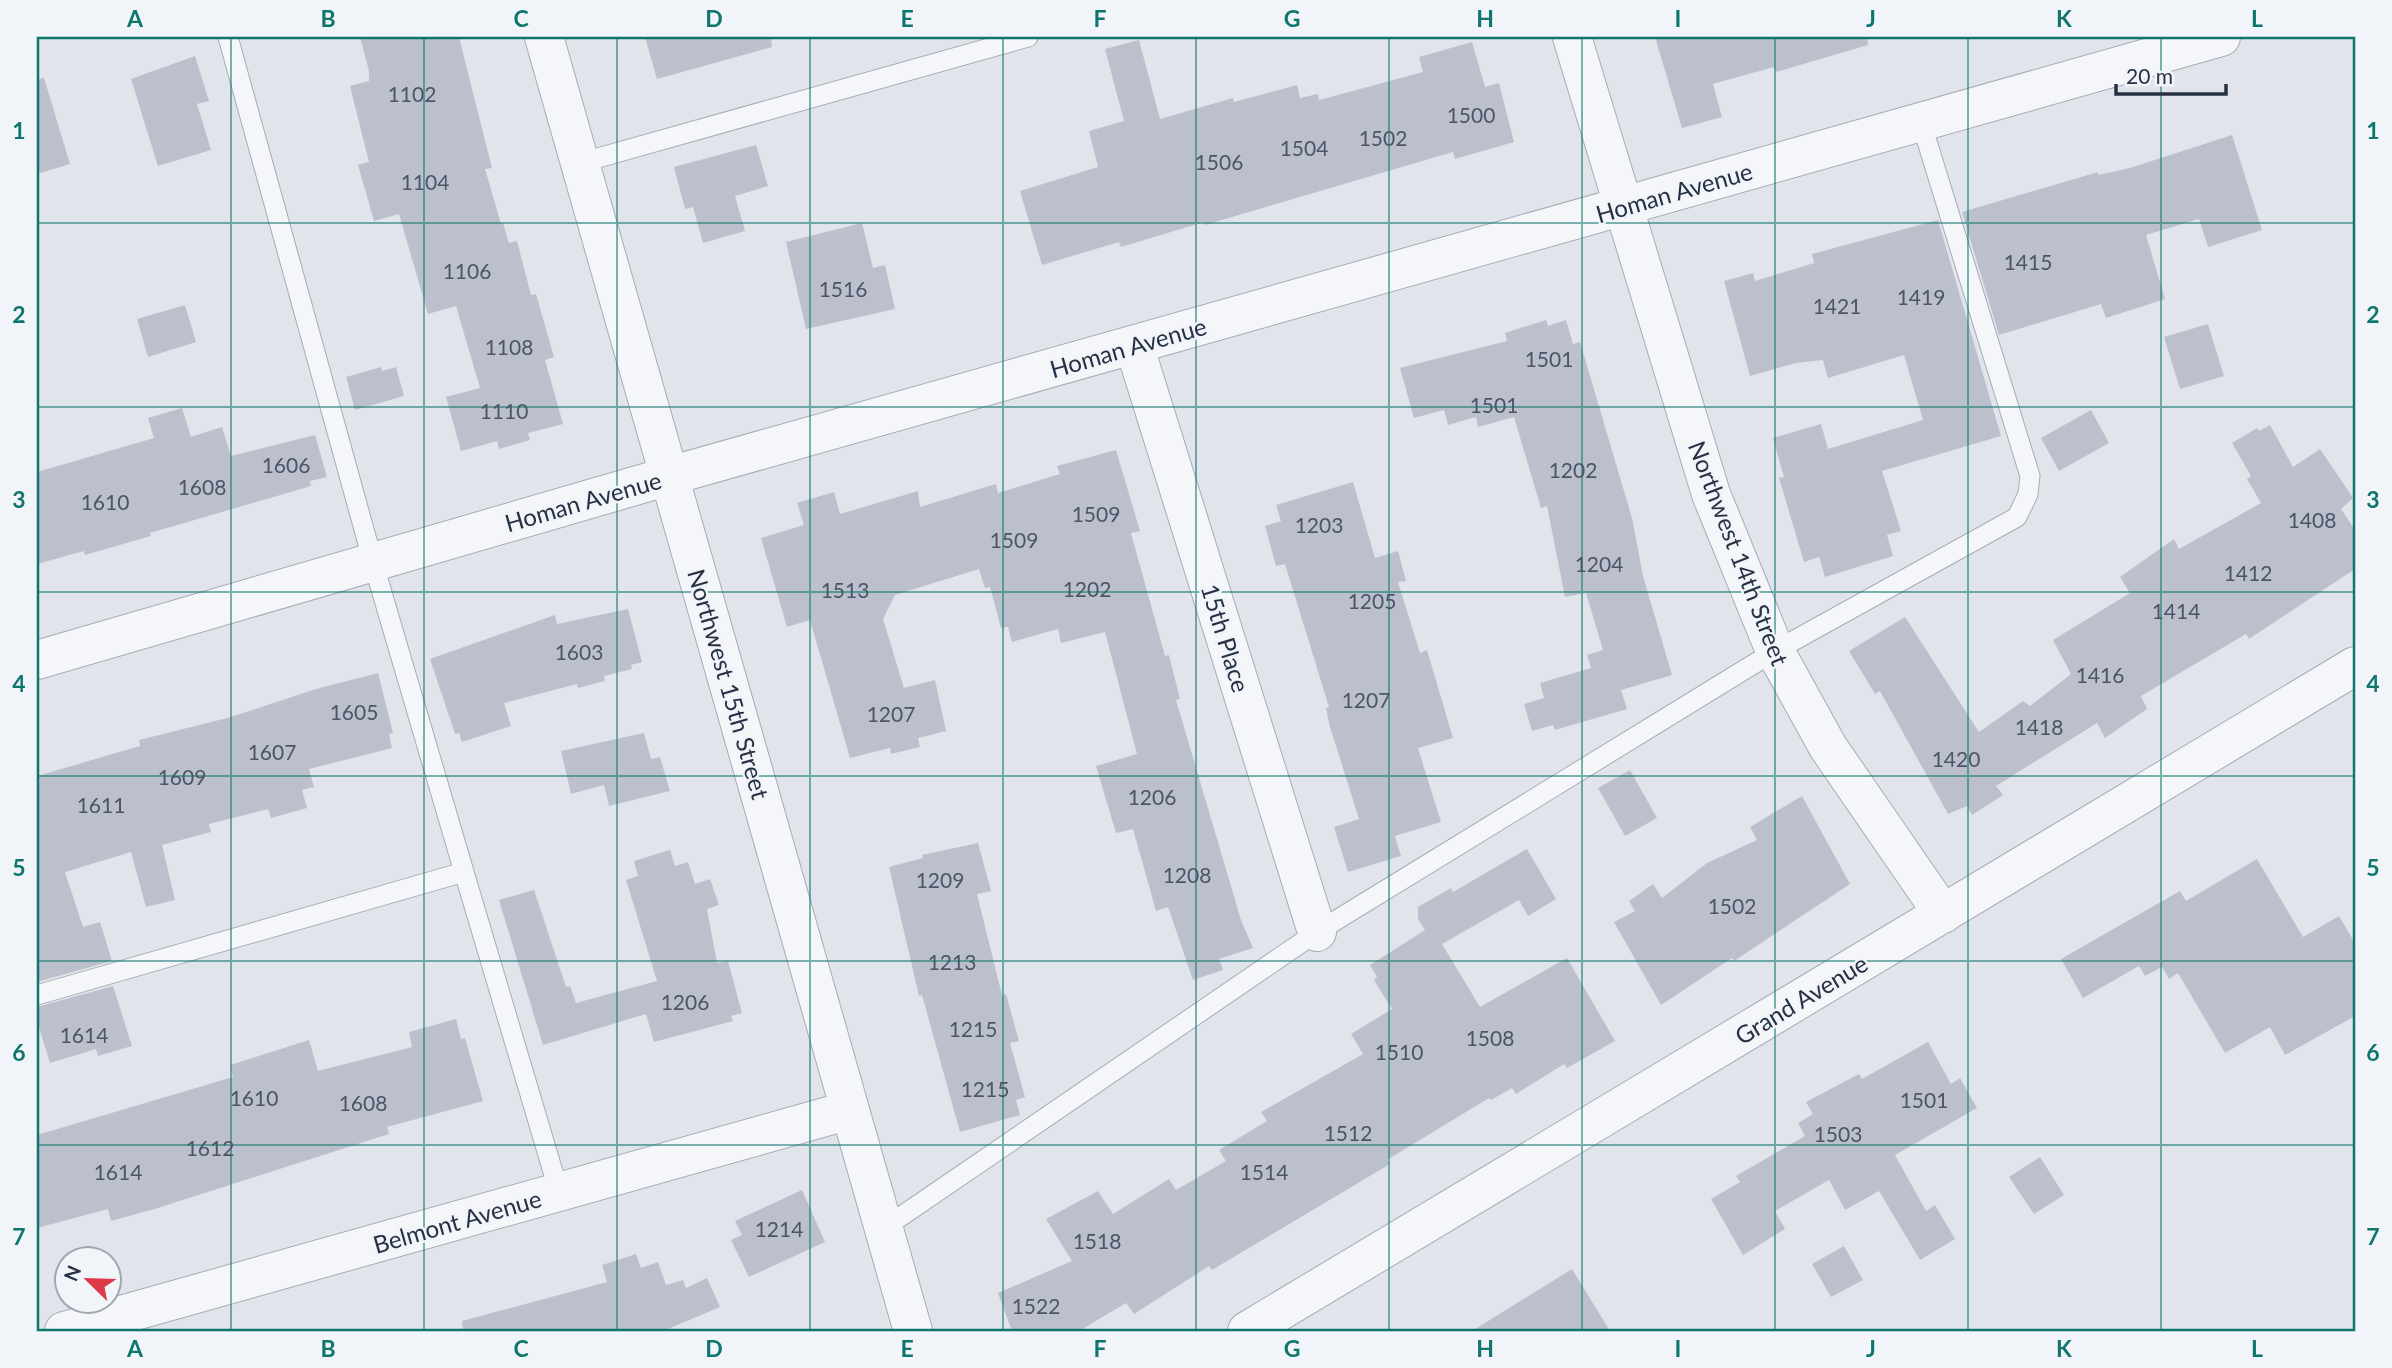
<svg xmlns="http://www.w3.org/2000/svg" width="2392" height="1368" viewBox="0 0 2392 1368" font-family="Lato,sans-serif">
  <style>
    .building { fill: #bbc0cc }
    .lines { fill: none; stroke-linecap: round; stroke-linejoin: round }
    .service-casing { stroke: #a5abb6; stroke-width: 21 }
    .minor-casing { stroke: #a5abb6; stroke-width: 40 }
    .service { stroke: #f5f6f9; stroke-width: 19 }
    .minor { stroke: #f5f6f9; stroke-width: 38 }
    .grid { fill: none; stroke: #0f766e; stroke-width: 2; stroke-opacity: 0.55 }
    .labels { text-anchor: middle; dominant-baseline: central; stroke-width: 5; stroke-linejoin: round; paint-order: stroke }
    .number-label { font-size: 21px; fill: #4c5567 }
    .street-label { font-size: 24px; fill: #273145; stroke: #f1f4f8 }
    .neatline { fill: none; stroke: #0f766e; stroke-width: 2.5 }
    .grid-label { font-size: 23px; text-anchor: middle; font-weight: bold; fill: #0f766e }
  </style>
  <rect width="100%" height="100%" fill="#e1e5eb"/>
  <path class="building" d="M360,37H459L492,168L485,169L501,224L503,223L509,243L517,241L531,295L536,294L554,357L545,360L563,424L528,433L530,440L499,449L497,441L461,451L446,397L480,388L456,306L428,314L399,214L374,221L358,165L369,162L350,86L369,81V71Z
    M645,37H771L772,47L657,79Z
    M1655,37H1867L1868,45L1776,72L1774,67L1713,84L1722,117L1682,128Z
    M1139,40L1160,119L1233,98L1234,102L1297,85L1300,98L1318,94L1319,100L1423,72L1419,57L1472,42L1485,87L1499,83L1514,142L1455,159L1453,152L1205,225L1204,222L1121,247L1119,242L1042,265L1020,191L1098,167L1089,131L1124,121L1105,49Z
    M195,56L209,101L197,104L211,150L158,166L131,79Z
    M44,78L70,164L37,174V79Z
    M2232,135L2262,230L2208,247L2199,219L2146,235L2165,299L2106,318L2101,304L1999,335L1962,212L2098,172V175L2130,168Z
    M756,145L768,186L735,196L745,231L703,243L693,207L685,209L674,167Z
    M1938,220L2001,436L1882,471L1901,531L1887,535L1893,556L1825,577L1819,557L1804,562L1779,478L1784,477L1773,438L1821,424L1828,449L1923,420L1904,355L1828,378L1823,360L1796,363L1750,376L1724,281L1753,273L1755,281L1814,263L1812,254Z
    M862,223L873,268L885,265L895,309L806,329L786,242Z
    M185,305L196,342L148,357L137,319Z
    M1546,320L1548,326L1566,320L1573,344L1580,342L1632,518L1643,576L1672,675L1621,690L1627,709L1555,730L1553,725L1532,731L1524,704L1544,698L1540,683L1591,668L1587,655L1603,650L1586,593L1565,597L1547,506L1541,508L1514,417L1478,427L1476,417L1448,425L1444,410L1414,418L1400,368L1507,341L1505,333Z
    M2208,324L2224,376L2180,389L2164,337Z
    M381,367L382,371L396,367L404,396L355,410L346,377Z
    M182,408L191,437L222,427L231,456L315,435L327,477L310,481L311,486L150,533L151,536L85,555L84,551L37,564V472L154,438L148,418Z
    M2091,410L2109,443L2059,471L2041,438Z
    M2270,425L2293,467L2320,449L2353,498L2341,509L2355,530V569L2249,639L2246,634L2141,696L2147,709L2105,738L2097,723L1996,786L2003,795L1972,815L1967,806L1948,814L1880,691L1875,694L1849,651L1905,617L1979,732L2023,701L2030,706L2071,674L2053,640L2130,593L2120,577L2174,539L2179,549L2261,503L2247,479L2251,476L2232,443L2257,428L2259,431Z
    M1116,450L1140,531L1131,533L1165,656L1169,655L1180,699L1176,700L1241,920L1253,948L1219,959L1223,970L1193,980L1168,907L1156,911L1133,829L1116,833L1096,766L1137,754L1105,632L1061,643L1058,629L1012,642L1008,627L1001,628L990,587L985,588L979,569L895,595L883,619L904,688L935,680L946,731L918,738L920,747L891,754L890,748L850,758L810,620L787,627L761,538L804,525L797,503L834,492L840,514L918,491L920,507L996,484L998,493L1060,474L1057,466Z
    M1353,482L1375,558L1398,551L1406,581L1398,582L1420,653L1427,650L1453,738L1418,748L1441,822L1395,836L1401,856L1348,872L1334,827L1359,819L1330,727L1326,708L1329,707L1285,564L1276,566L1265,526L1281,521L1276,505Z
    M628,609L642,662L631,665L632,669L604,676L605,681L578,688L577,684L504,703L511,726L462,742L459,733L455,734L430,659L555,615L557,624Z
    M378,673L393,733L389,734L392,748L309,769L314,787L302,790L307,808L271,818L268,809L209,824L211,832L162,845L175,900L146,907L131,852L65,872L83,927L100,922L112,961L37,982V776L140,746L139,740L231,717L316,689Z
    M644,733L651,759L660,757L670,791L609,806L604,785L571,794L561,751Z
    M1630,770L1657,818L1625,836L1598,788Z
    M1802,796L1850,884L1734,961L1732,958L1661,1005L1614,922L1635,911L1629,901L1653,884L1662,898L1707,863L1757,840L1750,827Z
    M978,843L991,891L977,894L1002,995L1006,994L1019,1041L1010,1043L1025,1097L1016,1100L1020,1115L960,1132L922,995L919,996L889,867L923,858L922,855Z
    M1527,849L1556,899L1528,916L1519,900L1442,944L1480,1007L1567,958L1615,1041L1567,1068L1564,1064L1516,1094L1512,1088L1491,1100L1489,1098L1387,1160L1390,1164L1212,1270L1209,1266L1134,1314L1126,1303L1079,1331H1012L998,1293L1072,1261L1046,1219L1098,1191L1113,1214L1169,1179L1176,1190L1226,1161L1219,1150L1267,1121L1261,1112L1363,1054L1351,1034L1392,1009L1374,980L1377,977L1370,965L1425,930L1418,919V907L1451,888L1453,892Z
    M670,850L675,866L688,862L695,884L710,879L719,905L707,909L717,963L728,961L742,1013L731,1016L733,1021L654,1042L646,1014L543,1045L499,900L534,890L566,987L570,986L576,1003L657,981L626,880L638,876L634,861Z
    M2257,859L2303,937L2339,916L2355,943V1016L2285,1055L2270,1027L2225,1053L2178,973L2169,979L2162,967L2145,976L2139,966L2083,998L2061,959L2180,891L2186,901Z
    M113,986L132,1046L98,1056L96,1049L50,1063L37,1021V1007Z
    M456,1019L461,1039L465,1038L483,1101L387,1127L389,1134L158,1208L111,1221L108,1209L37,1228V1135L233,1077L230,1065L309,1040L318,1071L412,1047L409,1032Z
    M1928,1042L1951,1084L1960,1078L1977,1108L1895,1155L1926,1211L1935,1205L1955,1239L1920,1260L1879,1191L1845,1210L1829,1180L1775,1211L1785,1229L1743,1255L1711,1199L1740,1182L1736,1176L1805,1136L1798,1123L1813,1114L1806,1102L1859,1074L1862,1079Z
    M2040,1157L2064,1195L2034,1214L2009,1177Z
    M802,1190L825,1242L749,1277L731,1240L742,1235L735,1221Z
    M1844,1246L1863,1280L1831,1297L1812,1264Z
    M636,1254L641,1268L658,1262L666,1285L683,1280L686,1288L707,1278L720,1307L663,1331H463L462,1321L607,1282L602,1265Z
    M1572,1269L1610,1331H1472Z"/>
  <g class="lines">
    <defs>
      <path id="service" d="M580,163L1028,37
        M464,872L559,1192
        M37,995L464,872L373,562L228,37
        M884,1228L1317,932L1775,651L2017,517L2028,494L2030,476L1921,122"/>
      <path id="minor" d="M544,37L913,1331
        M1572,37L1711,494L1775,651L1828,747L1943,914
        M1134,345L1317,932
        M37,660L669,476L2221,37
        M64,1331L850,1110
        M1247,1331L2355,666"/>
    </defs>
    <use href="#service" class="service-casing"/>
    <use href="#minor" class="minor-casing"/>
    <use href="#service" class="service"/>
    <use href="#minor" class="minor"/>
  </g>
  <path class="grid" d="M231,37V1331M424,37V1331M617,37V1331M810,37V1331M1003,37V1331M1196,37V1331M1389,37V1331M1582,37V1331M1775,37V1331M1968,37V1331M2161,37V1331M37,223H2355M37,407H2355M37,592H2355M37,776H2355M37,961H2355M37,1145H2355"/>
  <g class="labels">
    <g class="number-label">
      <text x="412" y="93">1102</text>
      <text x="1471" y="114">1500</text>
      <text x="1383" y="137">1502</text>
      <text x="1304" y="147">1504</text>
      <text x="1219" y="161">1506</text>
      <text x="425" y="181">1104</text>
      <text x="2028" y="261">1415</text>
      <text x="467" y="270">1106</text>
      <text x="843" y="288">1516</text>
      <text x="1921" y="296">1419</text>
      <text x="1837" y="305">1421</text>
      <text x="509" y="346">1108</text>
      <text x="1549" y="358">1501</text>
      <text x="1494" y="404">1501</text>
      <text x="504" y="410">1110</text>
      <text x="286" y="464">1606</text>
      <text x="1573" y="469">1202</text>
      <text x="202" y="486">1608</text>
      <text x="105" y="501">1610</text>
      <text x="1096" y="513">1509</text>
      <text x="2312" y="519">1408</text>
      <text x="1319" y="524">1203</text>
      <text x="1014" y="539">1509</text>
      <text x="1599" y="563">1204</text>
      <text x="2248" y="572">1412</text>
      <text x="1087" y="588">1202</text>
      <text x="845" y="589">1513</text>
      <text x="1372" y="600">1205</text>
      <text x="2176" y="610">1414</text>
      <text x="579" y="651">1603</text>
      <text x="2100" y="674">1416</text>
      <text x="1366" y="699">1207</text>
      <text x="354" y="711">1605</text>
      <text x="891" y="713">1207</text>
      <text x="2039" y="726">1418</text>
      <text x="272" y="751">1607</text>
      <text x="1956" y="758">1420</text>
      <text x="182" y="776">1609</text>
      <text x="1152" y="796">1206</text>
      <text x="101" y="804">1611</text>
      <text x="1187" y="874">1208</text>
      <text x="940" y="879">1209</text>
      <text x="1732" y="905">1502</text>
      <text x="952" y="961">1213</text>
      <text x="685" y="1001">1206</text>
      <text x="973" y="1028">1215</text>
      <text x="84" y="1034">1614</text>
      <text x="1490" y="1037">1508</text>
      <text x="1399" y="1051">1510</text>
      <text x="985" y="1088">1215</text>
      <text x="254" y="1097">1610</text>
      <text x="1924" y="1099">1501</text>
      <text x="363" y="1102">1608</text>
      <text x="1348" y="1132">1512</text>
      <text x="1838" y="1133">1503</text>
      <text x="210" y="1147">1612</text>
      <text x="118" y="1171">1614</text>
      <text x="1264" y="1171">1514</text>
      <text x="779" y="1228">1214</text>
      <text x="1097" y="1240">1518</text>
      <text x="1036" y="1305">1522</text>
    </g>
    <g class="street-label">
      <text transform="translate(1674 192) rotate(-16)">Homan Avenue</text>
      <text transform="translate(1128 347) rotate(-16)">Homan Avenue</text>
      <text transform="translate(583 501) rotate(-16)">Homan Avenue</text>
      <text transform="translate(1739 553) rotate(69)">Northwest 14th Street</text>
      <text transform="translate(1226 638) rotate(73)">15th Place</text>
      <text transform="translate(729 684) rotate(74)">Northwest 15th Street</text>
      <text transform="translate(1801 999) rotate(-31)">Grand Avenue</text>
      <text transform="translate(457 1221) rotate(-16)">Belmont Avenue</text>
    </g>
  </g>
  <rect width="2392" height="1368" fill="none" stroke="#f1f4f8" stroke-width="77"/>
  <g transform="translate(88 1280) rotate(293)"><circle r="33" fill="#f1f4f8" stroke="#a0a6b0" stroke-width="2"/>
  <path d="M0-5L12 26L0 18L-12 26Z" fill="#dd3a49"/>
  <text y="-10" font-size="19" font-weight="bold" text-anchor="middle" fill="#273145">N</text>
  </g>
  <path d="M2116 84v10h110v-10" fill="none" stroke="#273145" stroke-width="3.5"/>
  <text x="2126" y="84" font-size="21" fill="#273145" stroke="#f1f4f8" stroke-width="5" paint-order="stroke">20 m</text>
  <rect x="38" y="38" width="2316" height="1292" class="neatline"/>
  <g class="grid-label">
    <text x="135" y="27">A</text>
    <text x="328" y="27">B</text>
    <text x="521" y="27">C</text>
    <text x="714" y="27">D</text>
    <text x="907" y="27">E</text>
    <text x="1100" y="27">F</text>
    <text x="1292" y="27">G</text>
    <text x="1485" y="27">H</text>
    <text x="1678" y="27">I</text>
    <text x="1871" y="27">J</text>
    <text x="2064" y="27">K</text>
    <text x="2257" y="27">L</text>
    <text x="19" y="139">1</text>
    <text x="2373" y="139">1</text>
    <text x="19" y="323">2</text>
    <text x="2373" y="323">2</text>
    <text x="19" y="508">3</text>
    <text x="2373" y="508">3</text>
    <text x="19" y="692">4</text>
    <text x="2373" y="692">4</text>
    <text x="19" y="876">5</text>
    <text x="2373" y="876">5</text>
    <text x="19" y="1061">6</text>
    <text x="2373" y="1061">6</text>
    <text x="19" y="1245">7</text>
    <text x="2373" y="1245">7</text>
    <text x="135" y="1357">A</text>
    <text x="328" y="1357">B</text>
    <text x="521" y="1357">C</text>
    <text x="714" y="1357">D</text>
    <text x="907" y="1357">E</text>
    <text x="1100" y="1357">F</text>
    <text x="1292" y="1357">G</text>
    <text x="1485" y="1357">H</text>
    <text x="1678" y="1357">I</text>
    <text x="1871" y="1357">J</text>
    <text x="2064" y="1357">K</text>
    <text x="2257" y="1357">L</text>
  </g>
</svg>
